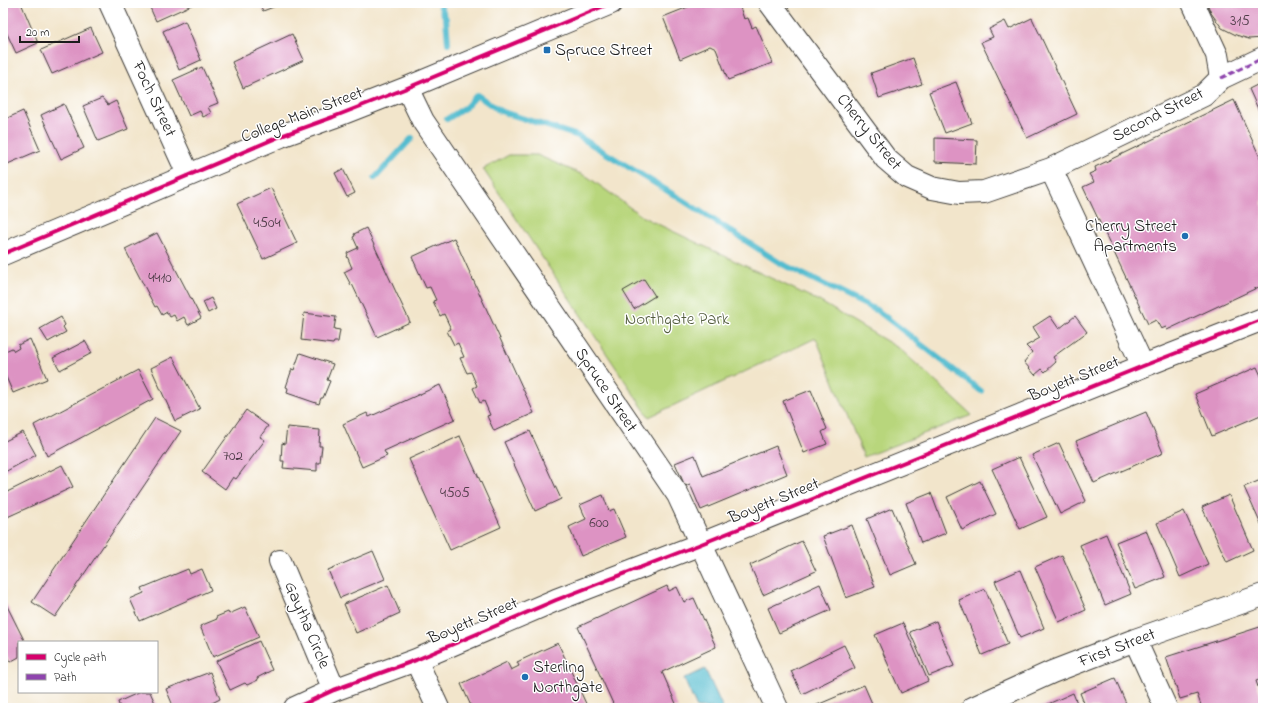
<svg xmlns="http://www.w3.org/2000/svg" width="1266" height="711" viewBox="0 0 1266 711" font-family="'Indie Flower',sans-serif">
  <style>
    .green { fill: #b8d67c; stroke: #6a794c }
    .water { fill: #53bccf; stroke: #386c76 }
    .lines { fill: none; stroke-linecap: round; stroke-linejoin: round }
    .stream { stroke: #53bccf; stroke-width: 6 }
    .building { fill: #dd93c3 }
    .minor-casing { stroke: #3c3a36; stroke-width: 24 }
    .minor { stroke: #fff; stroke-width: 22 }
    .quiet { stroke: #8e44ad; stroke-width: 3; stroke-dasharray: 6 3; stroke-linecap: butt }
    .cycleway-casing { stroke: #fff; stroke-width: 6 }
    .cycleway { stroke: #d6006c; stroke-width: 4 }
    .poi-dot { fill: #1f6fb2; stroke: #fff; stroke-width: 1.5 }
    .labels { text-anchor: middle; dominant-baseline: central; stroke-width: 3; stroke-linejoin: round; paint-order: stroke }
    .number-label { font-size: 15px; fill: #4c3a46 }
    .poi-label { font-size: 17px; fill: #1c1c1c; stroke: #fff; text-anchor: start }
    .street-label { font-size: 17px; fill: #1c1c1c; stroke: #fff }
    .park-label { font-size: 17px; fill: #535d3e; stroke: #fff }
  </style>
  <rect width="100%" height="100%" fill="#fff"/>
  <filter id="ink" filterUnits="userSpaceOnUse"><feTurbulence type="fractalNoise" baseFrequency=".025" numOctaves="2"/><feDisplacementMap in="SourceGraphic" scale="8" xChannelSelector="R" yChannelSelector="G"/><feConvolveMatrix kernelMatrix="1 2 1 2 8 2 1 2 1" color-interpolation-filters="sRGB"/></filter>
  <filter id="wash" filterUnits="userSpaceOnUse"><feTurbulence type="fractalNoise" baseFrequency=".012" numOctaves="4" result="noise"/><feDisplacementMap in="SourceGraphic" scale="16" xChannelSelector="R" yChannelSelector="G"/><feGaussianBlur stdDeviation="0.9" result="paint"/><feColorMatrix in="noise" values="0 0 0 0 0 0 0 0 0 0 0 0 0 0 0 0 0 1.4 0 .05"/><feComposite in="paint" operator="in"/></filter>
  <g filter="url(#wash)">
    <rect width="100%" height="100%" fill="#f2e5cb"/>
    <path class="green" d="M509,155H537L588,177L643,217L819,301L900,349L972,415L864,457L816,338L649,417L483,169Z"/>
    <path class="water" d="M705,669L723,708H697L684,679Z"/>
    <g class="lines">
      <path class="stream" d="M439,3L446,19L448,43
        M447,119L466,107L477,95L500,111L578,136L684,201L780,263L878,311L981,391
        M375,178L412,138"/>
    </g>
    <g id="blocks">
      <path class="building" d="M3,3H21L38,43L16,53L3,25Z
        M148,3H196L156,21Z
        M259,3H275L276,6L263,11Z
        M698,3H700L702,6L709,3H735L738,5L741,10L744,19L748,18L752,28L756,26L772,63L728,80L716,49L710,46L680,59L663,17Z
        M1207,3H1263V38L1249,39L1236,35L1222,28L1211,13Z
        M1032,18L1077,114L1027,138L981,42L993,37L989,29L1005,21L1009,29Z
        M185,21L201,60L179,70L163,31Z
        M91,28L102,52L52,74L41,50Z
        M292,34L304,60L243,88L232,62Z
        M913,58L922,84L879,98L871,73Z
        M3,59L7,68L3,69Z
        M202,67L218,103L208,107L211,113L203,117L200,111L189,116L173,80Z
        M956,82L972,123L945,133L929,92Z
        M1263,82V120L1249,89Z
        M102,98L108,105L116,101L128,129L98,141L83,106Z
        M1234,100L1263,164V285L1167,330L1166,327L1161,329L1156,320L1148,324L1083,187L1094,182L1089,174L1096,171L1095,167Z
        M64,104L84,148L61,159L41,115Z
        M23,111L40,150L3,166V120Z
        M935,138L977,140L976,164L935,162Z
        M343,169L355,193L347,197L335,173Z
        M271,188L297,243L263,259L237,204Z
        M366,228L410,322L377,337L352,284L351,285L344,272L352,268L347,256L348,255L347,253L358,248L353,237L355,236L354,234Z
        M157,233L201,318L188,325L184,317L177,321L174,315L170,317L167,312L162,315L157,306L155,307L125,249Z
        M454,238L534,413L494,431L487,416L490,415L484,401L480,403L473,388L477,386L471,372L467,373L460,358L464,357L458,343L454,345L447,331L451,329L444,314L440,316L433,301L436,300L430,287L426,288L412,257Z
        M644,279L655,296L634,309L623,291Z
        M211,298L216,309L208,313L203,302Z
        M304,313L336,317L334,329L340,330L338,342H334L333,344L301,340Z
        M1050,316L1059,329L1075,316L1087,332L1053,357L1056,362L1045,372L1042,369L1035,375L1024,362L1032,352L1026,346L1040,338L1033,327Z
        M61,317L65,325L63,327L66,332L48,342L40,329Z
        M30,339L47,379L13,393L3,370V352L12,348L14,351L19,348L18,345Z
        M85,341L92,353L60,370L53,358Z
        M300,353L333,364L327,380L330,381L323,398H321L319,404L287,393L288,388L286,387L292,369L294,370Z
        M173,357L200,409L175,421L151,368Z
        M1257,367L1263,380V414L1212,436L1195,394Z
        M138,370L153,399L47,456L34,425Z
        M440,385L455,419L384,451L387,456L362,467L343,424L367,413L369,417Z
        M811,390L827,429L822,432L827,444L804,453L783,401Z
        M246,410L268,426L260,437L265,440L236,479L233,477L225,489L202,472Z
        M1146,412L1163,453L1094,483L1076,441Z
        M155,418L181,431L55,617L32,602Z
        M287,427L320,430L319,446H322L320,463H317V471L283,468L284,461H281L282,443L285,444Z
        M530,431L561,499L535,511L504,442Z
        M23,432L36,455L3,473V442Z
        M460,436L501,527L450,550L409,459Z
        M1059,443L1086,501L1060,514L1032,455Z
        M776,446L787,474L701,510L690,484L685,486L675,463L695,455L703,476Z
        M1019,457L1047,517L1020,529L992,469Z
        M62,465L73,487L3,519V494Z
        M1263,479V529L1244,487Z
        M980,481L996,514L962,530L947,497Z
        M931,493L946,533L921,543L906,503Z
        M603,495L609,511L614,509L626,537L581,556L569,527L586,519L580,505Z
        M1229,495L1253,550L1227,562L1202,507Z
        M892,508L916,564L890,575L867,519Z
        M1184,511L1208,564L1180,577L1157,523Z
        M852,525L875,587L846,598L823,536Z
        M1146,530L1165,577L1135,589L1116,542Z
        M1106,534L1131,594L1105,605L1080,545Z
        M802,541L816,571L763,595L750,565Z
        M373,551L385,579L340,598L328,570Z
        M1062,555L1086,610L1059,622L1035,567Z
        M188,569L190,574L202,569L211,590L140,621L130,599L144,593L142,588Z
        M1020,570L1044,628L1020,638L995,581Z
        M820,584L831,610L779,633L768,608Z
        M388,585L400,613L356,633L344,604Z
        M667,586L669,591L677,587L684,602L694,598L716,647L662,672L678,708H615L578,627Z
        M985,589L1008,644L982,655L959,600Z
        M3,598L25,642H19V657L10,662L3,650Z
        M245,607L259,637L213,657L200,626L217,619L216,617L228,612L229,614Z
        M936,621L954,666L929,676L910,632Z
        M903,623L928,681L901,693L875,635Z
        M1263,626V678L1256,681L1263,701V708H1202L1197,694L1180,699L1166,657Z
        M259,641L272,670L257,678L258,680L247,685L245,683L230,690L216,661Z
        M558,643L588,708H472L461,684L507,662L511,670L519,666L517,662Z
        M844,645L855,668L802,694L791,671Z
        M210,672L220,699L202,708H174L166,689Z
        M1115,678L1128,708H1086L1080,693Z
        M864,685L874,708H810Z
        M140,692H150L155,703H157L160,708H120L118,702Z
        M1073,693L1079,708H1039Z"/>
    </g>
  </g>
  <g filter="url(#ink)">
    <use href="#blocks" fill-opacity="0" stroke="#3c3a36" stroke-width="1"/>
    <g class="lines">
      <defs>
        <path id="minor" d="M110,3L188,174
          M770,3L886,159L907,177L932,188L959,193L984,192L1051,169L1204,95L1221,78L1263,58
          M1193,3L1217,55L1221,78
          M407,88L423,121L678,495L777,708
          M1051,169L1143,366
          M3,254L281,136L333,117L407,88L611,3
          M280,561L334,690
          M1135,640L1166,708
          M416,660L438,708
          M295,708L334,690L416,660L556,600L701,544L1143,366L1263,319
          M973,708L1052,672L1135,640L1263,595"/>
      </defs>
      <use href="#minor" class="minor-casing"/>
      <use href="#minor" class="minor"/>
      <path class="quiet" d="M1221,78L1263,58"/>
      <defs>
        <path id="cycleway" d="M3,254L281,136L333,117L407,88L611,3
          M295,708L334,690L416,660L556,600L701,544L1143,366L1263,319"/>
      </defs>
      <use href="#cycleway" class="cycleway-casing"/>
      <use href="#cycleway" class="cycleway"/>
    </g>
  </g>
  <g class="poi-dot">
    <rect x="543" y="46" width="8" height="8" rx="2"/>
    <circle cx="1185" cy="236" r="4"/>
    <circle cx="525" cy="677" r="4"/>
  </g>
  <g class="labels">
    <g class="number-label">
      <text x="1240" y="21">315</text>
      <text x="267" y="223">4504</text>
      <text x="160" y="278">4410</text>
      <text x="233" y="456">702</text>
      <text x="455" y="493">4505</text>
      <text x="599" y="523">600</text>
    </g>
    <g class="poi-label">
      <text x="555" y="50">Spruce Street</text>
      <text x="1177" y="226" text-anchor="end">Cherry Street<tspan x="1177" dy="20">Apartments</tspan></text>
      <text x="533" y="667">Sterling<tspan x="533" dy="20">Northgate</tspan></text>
    </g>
    <g class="street-label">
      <text transform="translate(154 99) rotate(65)">Foch Street</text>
      <text transform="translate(302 115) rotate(-21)">College Main Street</text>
      <text transform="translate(1158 115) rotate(-27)">Second Street</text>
      <text transform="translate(869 132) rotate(51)">Cherry Street</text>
      <text transform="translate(1074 379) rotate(-22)">Boyett Street</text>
      <text transform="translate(606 390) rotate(56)">Spruce Street</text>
      <text transform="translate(774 501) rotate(-22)">Boyett Street</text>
      <text transform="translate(473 621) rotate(-23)">Boyett Street</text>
      <text transform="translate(307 625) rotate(67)">Gaytha Circle</text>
      <text transform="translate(1117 648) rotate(-21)">First Street</text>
    </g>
    <g class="park-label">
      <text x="677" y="319">Northgate Park</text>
    </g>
  </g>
  <rect width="1266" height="711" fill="none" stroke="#fff" stroke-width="16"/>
  <rect x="18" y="641" width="140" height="52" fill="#ffffff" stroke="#a4a4a4"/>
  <rect x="26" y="654" width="20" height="6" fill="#d6006c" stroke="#a4a4a4"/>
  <text x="54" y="661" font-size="12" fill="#1c1c1c">Cycle path</text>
  <rect x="26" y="674" width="20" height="6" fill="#8e44ad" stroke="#a4a4a4"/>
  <text x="54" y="681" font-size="12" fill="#1c1c1c">Path</text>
  <path d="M20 36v6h59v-6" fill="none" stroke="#1c1c1c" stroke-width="2"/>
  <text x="26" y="36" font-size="12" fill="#1c1c1c" stroke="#ffffff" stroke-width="3" paint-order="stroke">20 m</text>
</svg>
